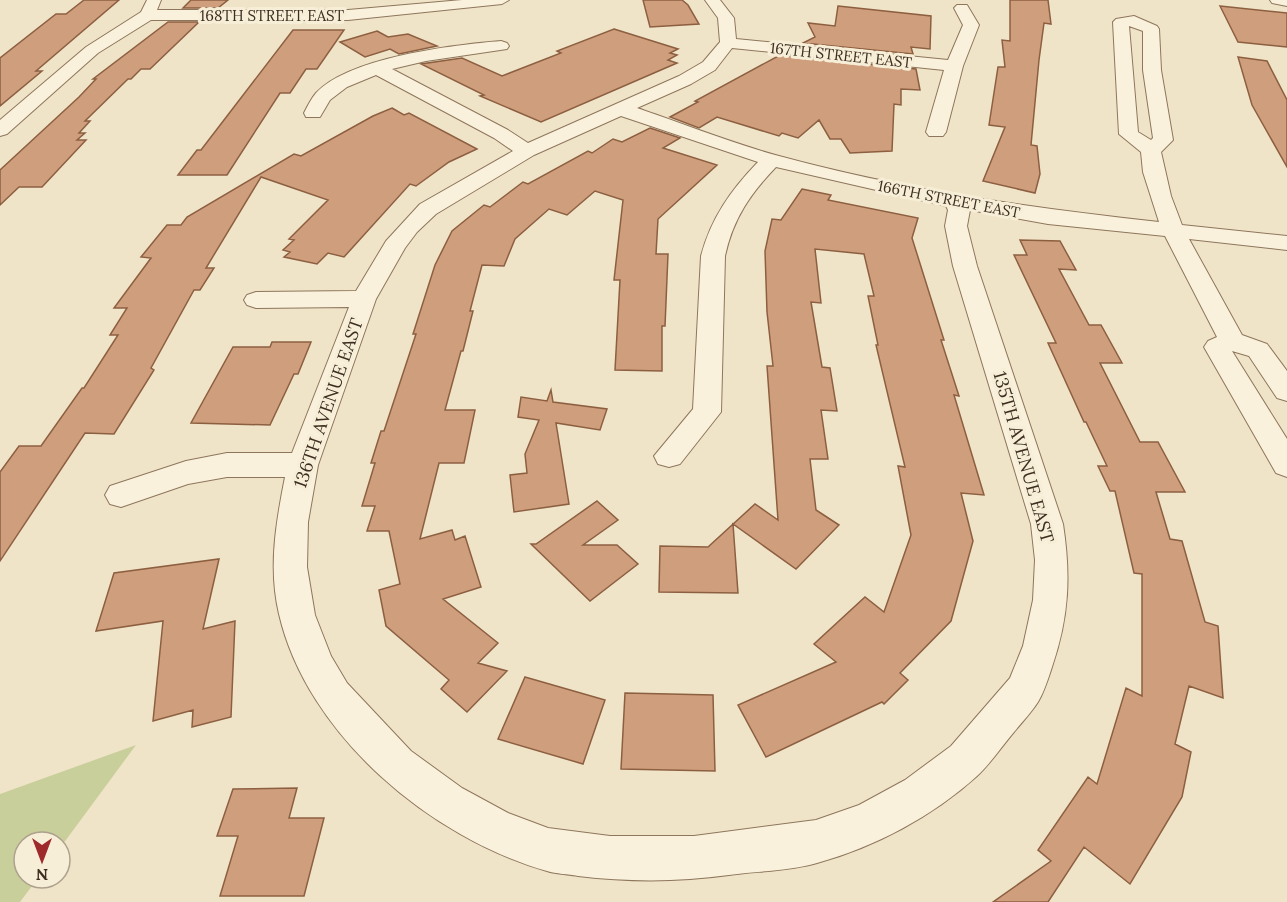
<svg xmlns="http://www.w3.org/2000/svg" width="1287" height="902" viewBox="0 0 1287 902" font-family="Lora,serif">
  <style>
    .green { fill: #c9cf9b }
    .building { fill: #cf9f7d; stroke: #8d5f41; stroke-width: 1.5 }
    .lines { fill: none; stroke-linecap: round; stroke-linejoin: round }
    .minor-casing { stroke: #8d765c; stroke-width: 2 }
    .minor { fill: #faf1dc; fill-rule: evenodd }
    .labels { text-anchor: middle; dominant-baseline: central; stroke-width: 6; stroke-linejoin: round; paint-order: stroke }
    .far-street-label { font-size: 15px; fill: #3d2e20; stroke: #f7eed8 }
    .street-label { font-size: 18px; fill: #3d2e20; stroke: #f7eed8 }
  </style>
  <rect width="100%" height="100%" fill="#f0e4c8"/>
  <path class="green" d="M136,745L60,848V842H24V878H38L20,902H0V794Z"/>
  <path class="building" d="M84,0H119L36,71H42L0,106V58L56,14H66Z
    M191,0H228L218,8H183Z
    M643,0H682L688,5L699,24L650,27Z
    M1010,0H1048L1051,24L1044,23L1039,60L1031,145L1037,146L1040,174L1035,193L983,181L1005,127L989,125L998,67H1005L1002,40L1010,41Z
    M838,6L931,16L930,49L911,47L913,54L803,43L815,37L808,23L835,26Z
    M1220,6L1287,13V47L1238,42Z
    M168,22H199L150,69H141L131,79H128L85,121H90L79,133H85L77,140H86L42,187H19L0,205V170L79,97L96,79H93Z
    M614,29L678,49L670,53L677,55L668,60L677,63L541,122L480,96L484,95L421,64L462,58L502,76L561,53L557,51Z
    M293,30H344L317,69H306L290,93H280L227,175H178L197,150H201Z
    M377,31L388,37L408,34L437,46L399,54L390,49L365,57L340,42Z
    M780,55L916,69L920,90L901,89V105L894,104L892,151L850,153L841,139H830L819,120L798,138L782,133L779,136L717,117L699,128L670,117L698,102L695,101Z
    M1238,57L1267,61L1287,100V167L1252,105Z
    M392,108L404,115L409,113L477,149L449,162L416,186L410,184L344,257L328,253L317,264L284,257L290,252L283,250L294,240L289,239L328,200L261,177L206,268H214L200,290H194L151,368L154,370L114,434L85,433L0,561V472L19,446H41L82,388H84L118,335H110L127,308H114L151,258L141,257L167,225H181L187,217L294,154L301,156L373,116Z
    M650,128L680,138L663,148L717,165L658,219L656,254H668L665,326H662V371L615,370L620,280H614L623,200L595,191L567,215L549,209L515,239L504,266L482,265L470,311H473L463,351H461L445,410H475L464,463H439L420,539L452,530L455,540L465,536L481,587L443,599L498,643L478,663L507,671L467,712L441,689L449,680L386,626L379,590L400,584L389,531H367L375,506H362L375,463H371L381,431H384L416,334H413L435,265L452,231L484,205L490,207L523,182L528,184L588,151L592,153L613,139L622,142Z
    M802,189L831,195L828,200L918,218L912,238L944,340H941L959,396L954,395L984,495L961,493L973,541L951,621L900,673L908,680L884,704L882,702L766,757L738,705L836,662L814,644L865,597L884,612L911,535L898,466L905,467L876,345H878L868,296H874L864,254L815,249L821,303L811,302L822,367L830,368L837,411L821,410L828,459H810L816,510L839,525L796,569L733,524L738,593L659,592L660,546L708,547L755,504L778,520L767,366H773L767,312L765,251L772,219L781,220Z
    M1020,240L1060,241L1076,270L1059,269L1089,325H1101L1122,363H1100L1140,442H1158L1185,492H1156L1170,539L1182,541L1205,622L1218,626L1223,698L1189,686L1175,744L1191,752L1182,797L1130,884L1084,847L1048,902H993L1051,861L1038,850L1088,777L1097,784L1126,688L1142,696V574L1134,573L1115,491H1110L1098,466H1107L1086,422H1084L1048,343H1056L1014,255H1027Z
    M272,342H311L298,374H294L270,425L191,423L233,347H270Z
    M551,390L553,402L607,409L600,430L556,423L569,504L514,512L510,475L527,473L525,454L539,420L518,417L521,397L547,401Z
    M597,501L618,520L583,545H617L638,564L590,601L531,544H536Z
    M219,559L203,629L235,621L231,717L192,727L193,710L153,721L163,621L96,631L114,573Z
    M525,677L605,700L583,764L498,739Z
    M625,693L713,695L715,771L621,769Z
    M297,788L289,818H324L304,896H220L238,836H217L233,789Z"/>
  <g class="lines">
    <defs>
      <path id="minor" d="M147,0H161L157,10H348L462,0H509L502,4L348,20H151L98,53L7,134L0,136V120L86,47L141,12Z
        M705,0H720L734,18L736,39L948,60L963,25L954,8L957,5H967L979,25L963,66L946,132L943,136H929L926,132L944,70L732,48L715,70L691,84L637,108C684,124 731,143 779,156C904,190 1030,208 1159,222L1143,172L1141,152L1119,134L1113,22L1116,19L1134,16L1157,26L1159,29L1161,70L1173,140L1161,152L1171,196L1182,225L1287,236V250L1189,239L1242,335L1267,344L1287,371V401L1277,398L1249,356L1232,351L1287,439V477L1276,473L1204,347L1208,341L1217,337L1165,236L1048,224L970,210L967,226L977,266L1063,524C1071,576 1069,617 1052,667C1048,679 1044,692 1038,702C1031,713 1022,722 1014,732C1002,746 991,763 977,776C933,816 875,847 817,863C790,871 758,871 729,875C679,882 628,882 578,876C568,874 556,874 547,871C431,838 307,735 279,614C268,568 276,522 285,477H227L188,484L121,507L110,504L105,495L110,486L186,461L227,453H292L349,307L256,308L247,305L244,300L247,295L256,292L356,291L386,241L420,204L513,151L494,138L376,75L347,87L330,100L320,117H306L304,113C307,107 311,99 316,93C350,57 453,45 501,41L507,43L509,46L507,49L426,61L392,69L508,130L528,143L679,76L703,62L720,42L718,18ZM1129,26L1143,31V70L1153,138L1151,140L1138,132ZM621,116L758,162C731,190 711,218 701,256L693,409L654,456L658,464L669,467L680,464L721,412L725,256C733,219 750,194 776,167L946,206L948,210L945,226L953,266L1031,524L1035,560L1033,600L1023,646L1010,678L951,746L905,780L859,805L816,820L694,836H610L548,828L508,813L462,788L411,751L347,683L331,656L315,615L307,567L308,522L318,465L376,299L405,248L417,232L436,214L534,155Z
        M1270,0H1287V6L1272,3Z"/>
    </defs>
    <use href="#minor" class="minor-casing"/>
    <use href="#minor" class="minor"/>
  </g>
  <g class="labels">
    <g class="far-street-label">
      <text x="272" y="15">168TH STREET EAST</text>
      <text transform="translate(841 55) rotate(6)">167TH STREET EAST</text>
      <text transform="translate(949 199) rotate(11)">166TH STREET EAST</text>
    </g>
    <g class="street-label">
      <text transform="translate(328 403) rotate(-71)">136TH AVENUE EAST</text>
      <text transform="translate(1024 457) rotate(74)">135TH AVENUE EAST</text>
    </g>
  </g>
  <g transform="translate(42 860) rotate(180)"><circle r="28" fill="#f7eed8" stroke="#ada18e" stroke-width="1.5"/>
  <path d="M0-4.5L10 22L0 15L-10 22Z" fill="#9e2a2b"/>
  <text y="-9" font-size="16" font-weight="bold" text-anchor="middle" fill="#3d2e20">N</text>
  </g>
</svg>
